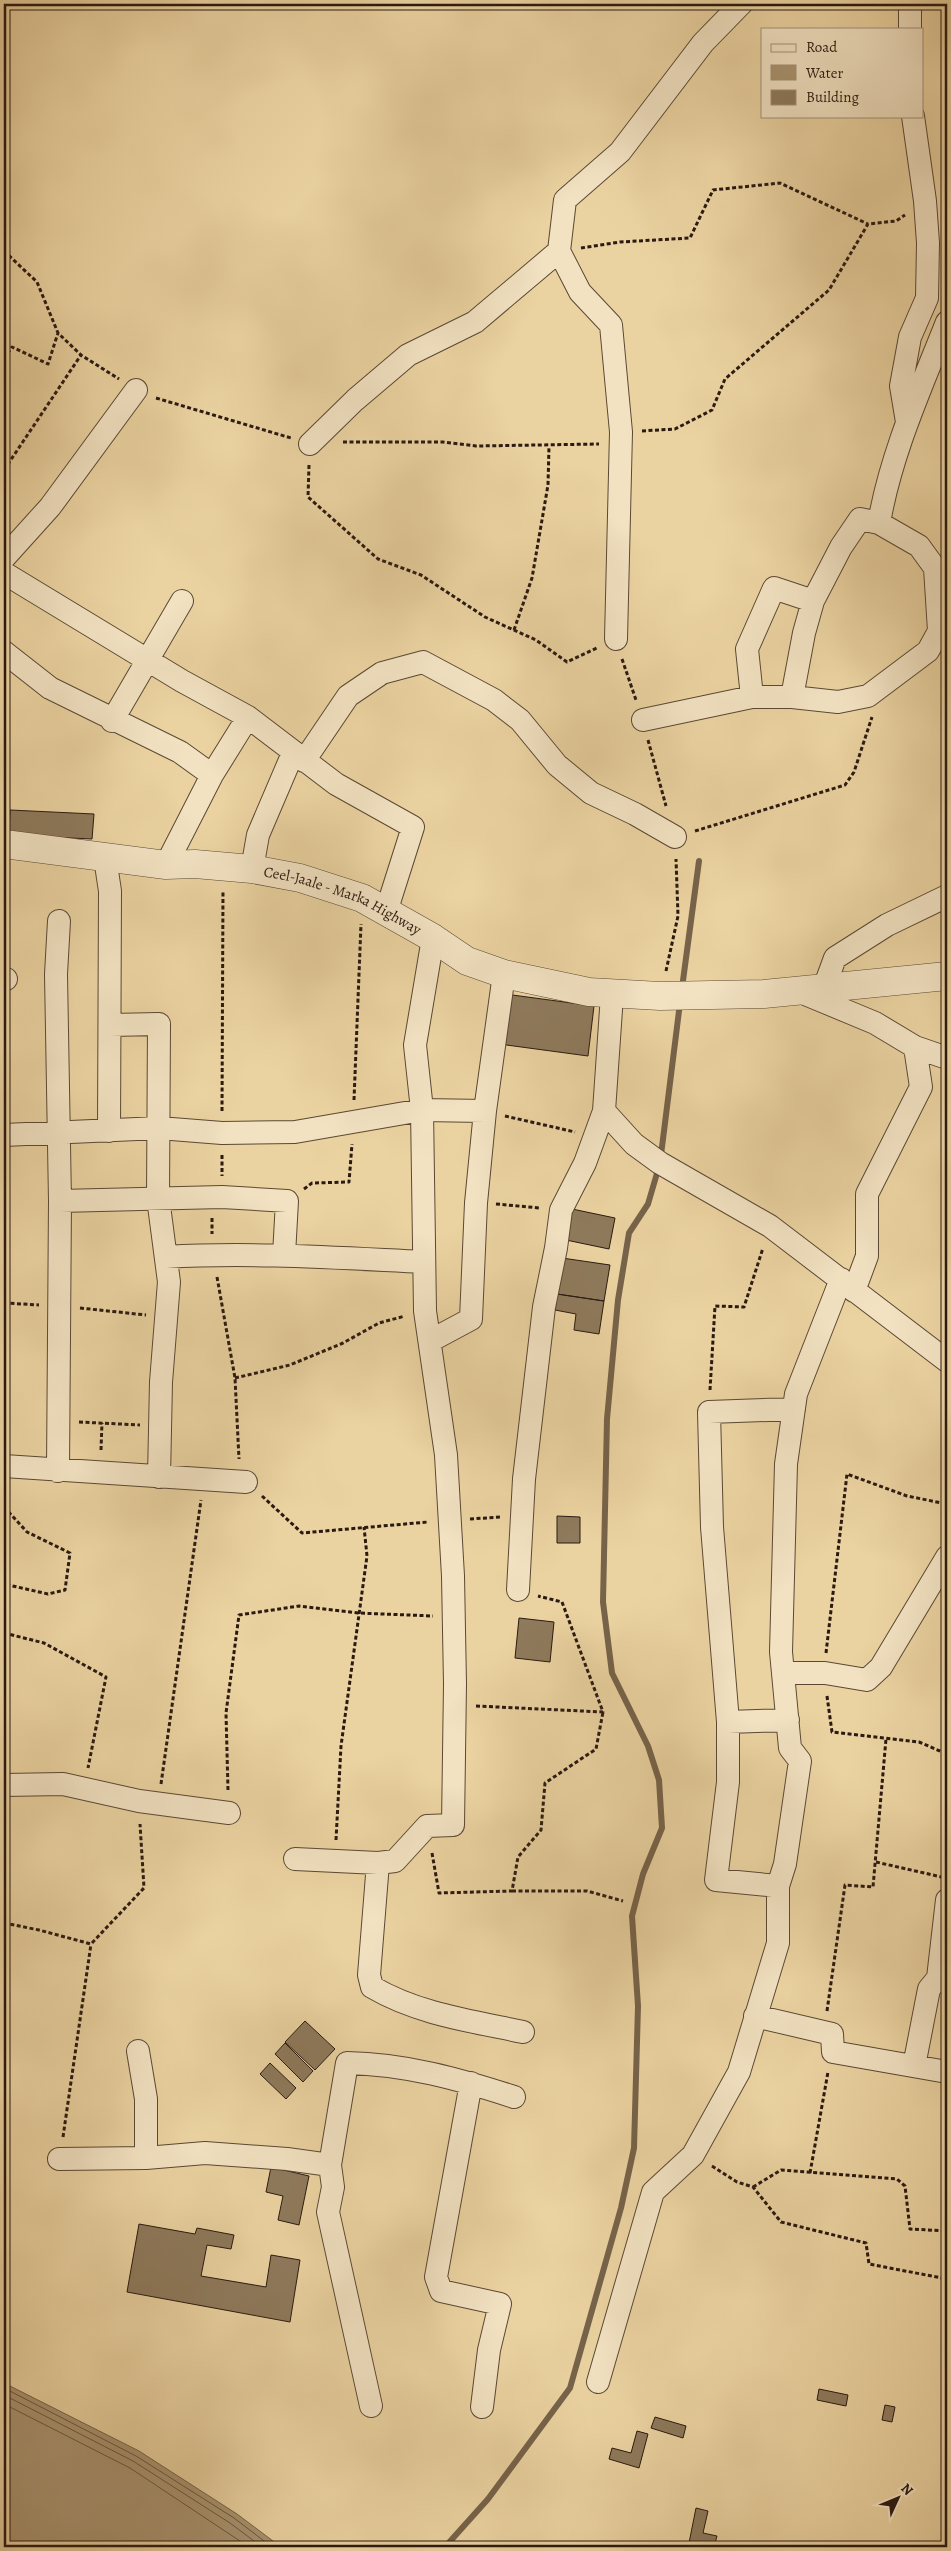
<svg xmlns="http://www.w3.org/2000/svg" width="951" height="2551" viewBox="0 0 951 2551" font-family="Alegreya,serif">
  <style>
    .water { fill: #a99470; stroke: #76634a }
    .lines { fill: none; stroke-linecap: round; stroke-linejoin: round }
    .shore { stroke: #6a5640; stroke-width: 1 }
    .stream { stroke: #76634a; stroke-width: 6 }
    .building { fill: #8e7a5c; stroke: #2a1911 }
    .minor-casing { stroke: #5a4835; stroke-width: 24 }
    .tertiary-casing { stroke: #5a4835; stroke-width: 29 }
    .path { stroke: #2a1911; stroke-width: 3; stroke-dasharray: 4 2.5; stroke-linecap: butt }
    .minor { stroke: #f2e2c2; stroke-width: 22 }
    .tertiary { stroke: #f2e2c2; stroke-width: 28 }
    .labels { text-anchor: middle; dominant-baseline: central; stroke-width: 4; stroke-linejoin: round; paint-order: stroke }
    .street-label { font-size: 15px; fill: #2a1911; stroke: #f2e2c2 }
  </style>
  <rect width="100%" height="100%" fill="#ebd3a1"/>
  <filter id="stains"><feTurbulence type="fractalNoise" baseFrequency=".004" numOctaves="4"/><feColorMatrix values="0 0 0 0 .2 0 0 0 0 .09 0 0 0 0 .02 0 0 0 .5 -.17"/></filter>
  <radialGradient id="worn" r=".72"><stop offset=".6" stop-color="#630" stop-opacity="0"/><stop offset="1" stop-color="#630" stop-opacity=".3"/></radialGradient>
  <path class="water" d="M4,2383L139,2451L237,2514L281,2547H4Z"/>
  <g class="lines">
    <path class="shore" d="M4,2388L136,2456L234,2518L272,2547
      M4,2395L133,2461L230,2523L262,2547
      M4,2404L130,2468L249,2547"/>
    <path class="stream" d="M682,988L699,861
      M445,2547L488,2499L570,2388L621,2208L634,2148L638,2006L632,1916L643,1874L662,1828L659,1780L648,1746L612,1673L603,1602L607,1419L618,1300L629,1233L648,1204L660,1163L680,1003"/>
  </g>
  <path class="building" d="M10,810L94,814L92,839L9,835Z
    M505,994L594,1006L588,1056L499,1044Z
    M572,1209L615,1218L609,1249L566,1240Z
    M562,1258L610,1265L604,1301L557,1294Z
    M557,1294L604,1301L599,1334L574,1330L576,1314L555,1310Z
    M557,1516L580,1517V1543H557Z
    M519,1618L554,1622L550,1662L515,1658Z
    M305,2021L335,2049L315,2070L285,2042Z
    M285,2043L313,2071L303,2082L275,2054Z
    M270,2063L296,2088L286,2099L260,2074Z
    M271,2167L309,2176L299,2225L278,2220L283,2196L266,2192Z
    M139,2224L195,2234L197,2228L234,2235L231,2249L207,2245L201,2276L266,2287L271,2255L300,2260L290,2322L127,2292Z
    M819,2389L848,2395L846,2406L817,2400Z
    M885,2405L895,2407L892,2422L882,2420Z
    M655,2417L686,2426L683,2438L651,2428Z
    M637,2431L648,2434L639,2468L609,2459L612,2448L631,2453Z
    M696,2508L708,2511L703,2533L717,2536L714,2547L689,2543Z"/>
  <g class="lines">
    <defs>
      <path id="minor" d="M910,29V4
        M907,422L901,386L910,337L927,298L928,243L925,201L913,116
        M310,444L355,400L408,355L475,322L559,251
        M4,558L50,507L136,390
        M4,573L182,681L248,717L336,784L413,827L386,912
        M939,631L935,568L919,546L879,523C891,453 921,388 947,322
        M616,639L621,432L611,325L580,292L559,251L565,200L620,152L703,43L741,4
        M4,652L50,688L180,752L212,775
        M752,697L747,649L774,588L813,601L841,547L860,519L879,523
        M792,697L804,633L813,601
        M643,720L752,697H792L838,702L868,696L928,651L939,631L947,628
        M112,721L182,601
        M304,761L348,696L382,673L423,662L494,700L520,720L557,765L591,793L635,814L675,837
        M105,858L110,891L109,1131
        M166,865L212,775L248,717
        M252,869L258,835L293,753
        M4,979H6
        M824,988L835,958L887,925L947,896
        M798,991L875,1023L915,1047L921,1087L867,1194V1256L854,1291
        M110,1025L159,1024L158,1198L169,1282L161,1382L159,1477
        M915,1047L947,1058
        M604,1111L634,1144L660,1163L770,1226L947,1361
        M4,1135L159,1128L222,1133L295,1132L422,1110L485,1111
        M60,1201L222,1197L287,1201L284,1255
        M166,1257C252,1252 338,1258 424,1262
        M430,1341L471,1319L476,1203L485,1111L504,974
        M4,1466L246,1482
        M58,1471L60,1201L56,974L59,921
        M518,1590L524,1479L544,1307L556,1248L561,1210L585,1163L604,1111L612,995
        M783,1673H825L867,1680L881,1667L947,1557
        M728,1722L788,1720
        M4,1785L63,1784L139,1801L229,1813
        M295,1859L378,1863L395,1861L427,1826L453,1825L455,1684L453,1576L446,1455L425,1311L422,1110L415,1045L433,938
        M378,1863L369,1975L372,1987C418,2014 471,2021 523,2032
        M778,1886L716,1880L728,1782V1722L712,1527L709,1412L794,1409
        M755,2016L832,2034L833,2052L947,2072
        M138,2051L146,2099V2158
        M914,2066L929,1989L938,1978L947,1900
        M471,2083L436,2277L441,2291L500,2304L489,2350L482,2407
        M59,2159L146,2158L205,2153L287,2159L330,2165
        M598,2382L653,2192L693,2155L739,2072L778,1943V1886L785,1864L800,1761L790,1748L781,1652L786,1464L796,1394L841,1279
        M371,2406L328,2212L333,2187L330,2165L347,2063C405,2064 459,2079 514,2097"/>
      <g id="tertiary">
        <path id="s1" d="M4,844L166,865L195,864L252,869L300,878L362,898L433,938L467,961L504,974L589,992L660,996L764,994L947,976"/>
      </g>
    </defs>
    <use href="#minor" class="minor-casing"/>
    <use href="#tertiary" class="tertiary-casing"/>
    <path class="path" d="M581,248L620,242L690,238L713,190L780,183L868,224
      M4,251L37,282L58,333L81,355L119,379
      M4,359L12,347L48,364L58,333
      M156,398L291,438
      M642,431L675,429L712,410L725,379L829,290L868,224L896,221L905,215
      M343,442H443L476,446L599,444
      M309,465L308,497L378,559L421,575L485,617L536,640L567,662L597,648
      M4,470L81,355
      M514,630L532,578L548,485L549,446
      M622,659L636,700
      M648,740L666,806
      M695,831L845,785L854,772L872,717
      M6,958V869
      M666,971L678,916L676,859
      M354,1100L361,924
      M222,1111L223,890
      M5,1113L6,999
      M505,1116L575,1132
      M222,1155V1176
      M304,1189L312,1183L349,1182L352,1144
      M496,1204L540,1208
      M4,1216V1157
      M212,1218V1234
      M217,1277L235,1378L239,1459
      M4,1303L39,1305
      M80,1308L146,1315
      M235,1378L290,1365L343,1343L379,1323L405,1316
      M710,1390L715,1306L744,1307L763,1248
      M79,1422L140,1425
      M101,1450L102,1423
      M262,1496L302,1533L428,1522
      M4,1507L27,1532L70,1553L65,1590L48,1594L4,1584
      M470,1519L501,1517
      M4,1633L44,1643L106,1677L88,1768
      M826,1653L847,1474L907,1496L947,1504
      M827,1696L832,1732L919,1742L947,1754
      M476,1706L603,1712L562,1602L538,1596
      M161,1784L201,1500
      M228,1790L226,1713L239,1615L299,1606L358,1613L433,1616
      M336,1840L341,1746L367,1556L364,1527
      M432,1853L439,1893L512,1891L518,1857L541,1830L545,1783L596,1749L603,1712
      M876,1862L946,1878
      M512,1891H587L623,1901
      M4,1923L39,1930L91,1944L144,1888L140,1824
      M827,2011L845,1885L873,1887L886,1739
      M63,2137L91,1944
      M712,2166L737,2182L753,2187L781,2222L866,2243L869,2264L947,2279
      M810,2173L828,2072
      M753,2187L781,2170L897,2179L905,2186L910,2229L947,2231"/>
    <use href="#minor" class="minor"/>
    <use href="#tertiary" class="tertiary"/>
  </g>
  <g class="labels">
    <g class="street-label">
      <text stroke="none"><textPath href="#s1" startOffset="346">Ceel-Jaale - Marka Highway</textPath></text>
    </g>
  </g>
  <rect width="951" height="2551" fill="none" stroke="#ebd3a1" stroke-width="20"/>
  <rect x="5" y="5" width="941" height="2541" fill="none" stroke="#2a1911" stroke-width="2.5"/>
  <rect x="10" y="10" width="931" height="2531" fill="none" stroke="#2a1911"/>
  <rect x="761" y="28" width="162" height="90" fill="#f2e2c2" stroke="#a2927b"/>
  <rect x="771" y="44" width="25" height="8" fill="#f2e2c2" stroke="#a2927b"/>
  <text x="806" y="52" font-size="15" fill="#2a1911">Road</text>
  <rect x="771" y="65" width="25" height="15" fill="#a99470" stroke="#a2927b"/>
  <text x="806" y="78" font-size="15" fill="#2a1911">Water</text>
  <rect x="771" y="90" width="25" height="15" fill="#8e7a5c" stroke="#a2927b"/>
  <text x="806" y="102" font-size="15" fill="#2a1911">Building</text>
  <g transform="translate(898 2498) rotate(46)" stroke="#f2e2c2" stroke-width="4" paint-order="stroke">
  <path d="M0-4L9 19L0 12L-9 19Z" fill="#2a1911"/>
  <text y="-8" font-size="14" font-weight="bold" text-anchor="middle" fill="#2a1911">N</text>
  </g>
  <rect width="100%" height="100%" filter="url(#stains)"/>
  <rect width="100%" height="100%" fill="url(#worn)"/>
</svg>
